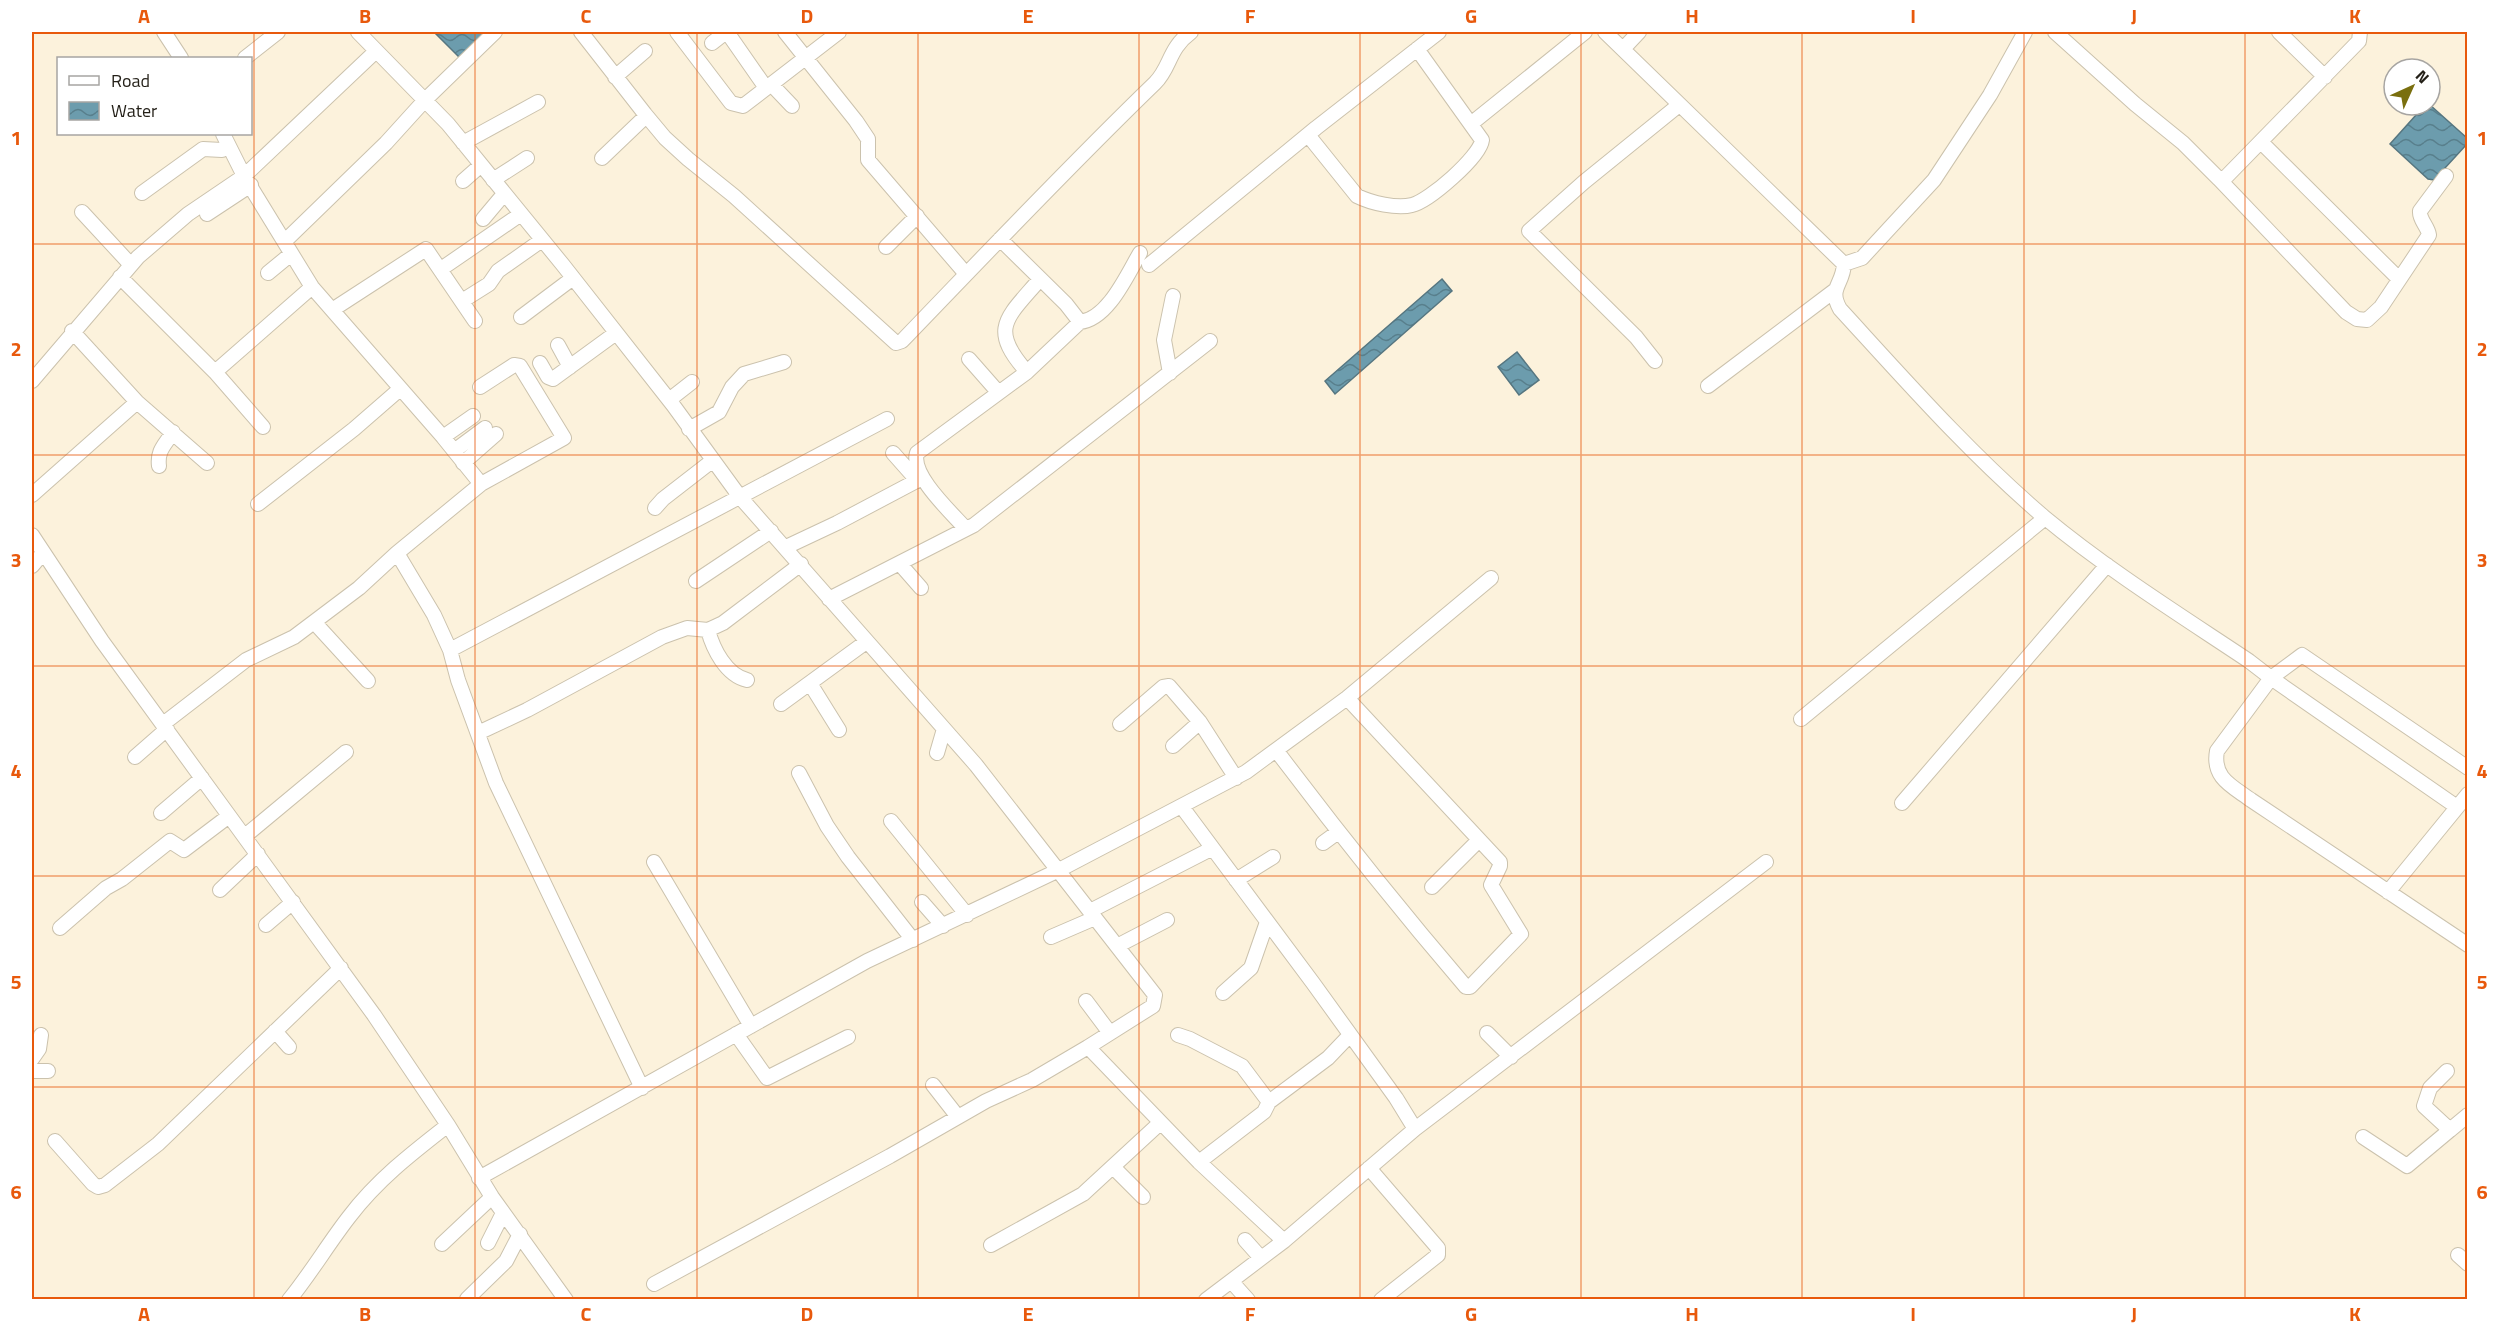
<svg xmlns="http://www.w3.org/2000/svg" width="2499" height="1331" viewBox="0 0 2499 1331" font-family="'Titillium Web',sans-serif">
  <style>
    .water { fill: url(#water-waves); stroke: #567680; stroke-width: 1.5 }
    .lines { fill: none; stroke-linecap: round; stroke-linejoin: round }
    .minor-casing { stroke: #cbc2ad; stroke-width: 16 }
    .minor { stroke: #fff; stroke-width: 14 }
    .grid { fill: none; stroke: #e8590c; stroke-width: 1.5; stroke-opacity: 0.55 }
    .neatline { fill: none; stroke: #e8590c; stroke-width: 2 }
    .grid-label { font-size: 20px; text-anchor: middle; font-weight: bold; fill: #e8590c }
  </style>
  <defs>
    <pattern id="water-waves" width="16" height="10" patternUnits="userSpaceOnUse" patternTransform="scale(1.5)"><rect width="16" height="10" fill="#6c9cad"/><path d="M0 5q4-4 8 0t8 0" fill="none" stroke="#587f8c"/></pattern>
  </defs>
  <rect width="100%" height="100%" fill="#fcf2dc"/>
  <path class="water" d="M434,32H492L463,61Z
    M2425,105H2430L2467,138V144L2434,180L2428,179L2390,144Z
    M1442,279L1452,291L1335,394L1325,381Z
    M1517,352L1539,380L1519,395L1498,367Z"/>
  <g class="lines">
    <defs>
      <path id="minor" d="M164,32L181,58
        M358,32L448,124L563,265L673,405L740,497L976,765L1155,995L1153,1006L1088,1047L1199,1162L1284,1241L1206,1300
        M581,32L645,114L665,138L688,159L734,196L896,343L902,341C986,254 1068,167 1155,83C1171,67 1168,49 1191,32
        M677,32L731,103L743,106L839,32
        M727,32L766,88
        M785,32L856,121L868,139V160L966,274
        M1605,32L1844,264
        M2055,32L2135,104L2183,143L2219,179L2226,177L2359,41L2360,32
        M2279,32L2325,77
        M712,43L726,32
        M1623,49L1639,32
        M245,58L278,32
        M615,77L645,51
        M772,85L792,106
        M1472,123L1585,32
        M223,134L244,176L312,287L443,437L481,484
        M1308,135L1357,196C1371,203 1397,209 1412,205C1429,201 1480,157 1482,140L1417,49
        M2261,142L2399,279
        M463,143L538,102
        M602,158L646,116
        M2219,179L2346,312L2357,319L2367,320L2381,307L2429,235C2428,226 2419,220 2420,211L2446,176
        M493,180L527,158
        M463,181L480,166
        M142,193L203,149L222,150L228,144
        M82,212L131,265
        M207,214L251,185
        M483,219L504,194
        M285,241L386,143L425,100L495,32
        M886,247L917,216
        M1844,264C1843,285 1828,288 1840,309C1905,380 1970,454 2044,517C2108,570 2180,615 2249,661L2271,678L2217,751C2212,778 2232,786 2251,800L2468,945
        M1844,264L1862,258L1934,180L1990,95L2025,32
        M1149,265L1316,128L1439,32
        M441,269L521,214
        M268,273L291,254
        M120,277L215,372L263,427
        M462,301L489,284L498,271L542,240
        M332,310L426,249L475,321
        M521,317L573,278
        M1080,322C1108,319 1127,275 1140,253
        M72,331L137,402L207,463
        M558,345L570,367
        M969,359L998,392
        M1655,361L1636,337L1529,231L1584,182L1679,105
        M540,363L548,377L553,379L616,333
        M215,372L312,287
        M1027,372C988,328 1007,318 1040,279
        M1170,373L1164,340L1173,296
        M32,381L138,257L188,214L244,176L375,52
        M1708,386L1834,291
        M669,400L692,382
        M689,429L719,412L732,387L744,374L784,362
        M443,437L473,416
        M454,451L485,428
        M893,453L916,479
        M463,463L496,434
        M159,466C157,450 165,445 173,432
        M32,495L137,402
        M258,504L354,429L400,389
        M655,508L663,499L712,461
        M966,529C952,513 910,475 917,453L1027,372L1080,322L1066,304L1000,239
        M32,535L102,641L374,1015L448,1125L492,1197L566,1300
        M786,547L837,523L922,478
        M397,553L434,615L450,650L458,680L496,783L642,1088
        M900,564L921,588
        M32,566L43,553
        M696,581L771,531
        M829,599L974,525L1210,341
        M314,622L368,681
        M708,630C713,649 726,675 747,680
        M450,650L887,419
        M811,685L839,730
        M781,704L866,642
        M1801,719L2045,518
        M163,724L246,660L294,637L359,588L397,553L481,484L564,438L520,366L514,365L480,387
        M1120,724L1163,687L1169,686L1200,722L1236,778
        M478,733L527,710L662,637L687,628L708,630L723,623L801,564
        M1173,746L1200,722
        M1276,750C1337,831 1400,910 1466,987H1470L1521,934L1491,885L1500,866V862L1347,698
        M937,753L944,729
        M135,757L167,729
        M799,773L827,826L848,857L913,940
        M1902,803L2107,565
        M1182,807L1313,983L1396,1098L1415,1129
        M2457,807L2271,678L2302,655L2468,768
        M161,813L202,778
        M891,821L967,915
        M245,836L346,752
        M1323,843L1338,832
        M654,862L751,1026
        M1236,880L1273,857
        M1432,887L1479,840
        M220,890L258,854
        M2388,892L2468,794
        M922,902L943,926
        M1090,911L1211,849
        M266,925L293,902
        M60,928L106,888L122,879L170,841L184,850L229,816
        M1051,937L1095,918
        M1117,946L1167,920
        M1223,993L1251,968L1267,922
        M1086,1001L1110,1033
        M275,1031L289,1047
        M1487,1033L1511,1057
        M736,1034L767,1078L848,1037
        M1178,1035L1190,1039L1242,1066L1269,1102
        M32,1059L39,1049L41,1035
        M32,1071H48
        M2447,1071L2430,1088L2424,1106L2450,1130L2468,1115
        M933,1085L958,1117
        M2363,1137L2407,1166L2450,1130
        M55,1141L93,1184L98,1187L105,1185L158,1144L341,968
        M1199,1162L1264,1112L1269,1102L1328,1058L1350,1035
        M1113,1167L1143,1197
        M1369,1168L1438,1248V1255L1381,1300
        M479,1178L867,961L1059,870L1246,772L1347,698L1491,578
        M1245,1240L1261,1258
        M1284,1241L1415,1129L1766,862
        M488,1243L503,1213
        M442,1244L492,1197
        M991,1245L1083,1194L1160,1123
        M2458,1255L2468,1264
        M1231,1281L1248,1300
        M654,1284L890,1156L986,1101L1032,1080L1088,1047
        M467,1299L506,1261L520,1234
        M289,1300C311,1273 328,1244 349,1217C377,1180 412,1153 448,1125"/>
    </defs>
    <use href="#minor" class="minor-casing"/>
    <use href="#minor" class="minor"/>
  </g>
  <path class="grid" d="M254,32V1300M475,32V1300M697,32V1300M918,32V1300M1139,32V1300M1360,32V1300M1581,32V1300M1802,32V1300M2024,32V1300M2245,32V1300M32,244H2468M32,455H2468M32,666H2468M32,876H2468M32,1087H2468"/>
  <rect width="2499" height="1331" fill="none" stroke="#ffffff" stroke-width="66"/>
  <rect x="57" y="57" width="195" height="78" fill="#ffffff" stroke="#a7a5a2" stroke-width="1.5"/>
  <rect x="69" y="76" width="30" height="9" fill="#ffffff" stroke="#a7a5a2" stroke-width="1.5"/>
  <text x="111" y="87" font-size="18" fill="#231f17">Road</text>
  <rect x="69" y="102" width="30" height="18" fill="url(#water-waves)" stroke="#a7a5a2" stroke-width="1.5"/>
  <text x="111" y="117" font-size="18" fill="#231f17">Water</text>
  <g transform="translate(2412 87) rotate(45)"><circle r="28" fill="#ffffff" stroke="#a7a5a2" stroke-width="1.5"/>
  <path d="M0-4.5L10 22L0 15L-10 22Z" fill="#7a6f0e"/>
  <text y="-9" font-size="16" font-weight="bold" text-anchor="middle" fill="#231f17">N</text>
  </g>
  <rect x="33" y="33" width="2433" height="1265" class="neatline"/>
  <g class="grid-label">
    <text x="144" y="23">A</text>
    <text x="365" y="23">B</text>
    <text x="586" y="23">C</text>
    <text x="807" y="23">D</text>
    <text x="1028" y="23">E</text>
    <text x="1250" y="23">F</text>
    <text x="1471" y="23">G</text>
    <text x="1692" y="23">H</text>
    <text x="1913" y="23">I</text>
    <text x="2134" y="23">J</text>
    <text x="2355" y="23">K</text>
    <text x="16" y="145">1</text>
    <text x="2482" y="145">1</text>
    <text x="16" y="356">2</text>
    <text x="2482" y="356">2</text>
    <text x="16" y="567">3</text>
    <text x="2482" y="567">3</text>
    <text x="16" y="778">4</text>
    <text x="2482" y="778">4</text>
    <text x="16" y="989">5</text>
    <text x="2482" y="989">5</text>
    <text x="16" y="1199">6</text>
    <text x="2482" y="1199">6</text>
    <text x="144" y="1321">A</text>
    <text x="365" y="1321">B</text>
    <text x="586" y="1321">C</text>
    <text x="807" y="1321">D</text>
    <text x="1028" y="1321">E</text>
    <text x="1250" y="1321">F</text>
    <text x="1471" y="1321">G</text>
    <text x="1692" y="1321">H</text>
    <text x="1913" y="1321">I</text>
    <text x="2134" y="1321">J</text>
    <text x="2355" y="1321">K</text>
  </g>
</svg>
